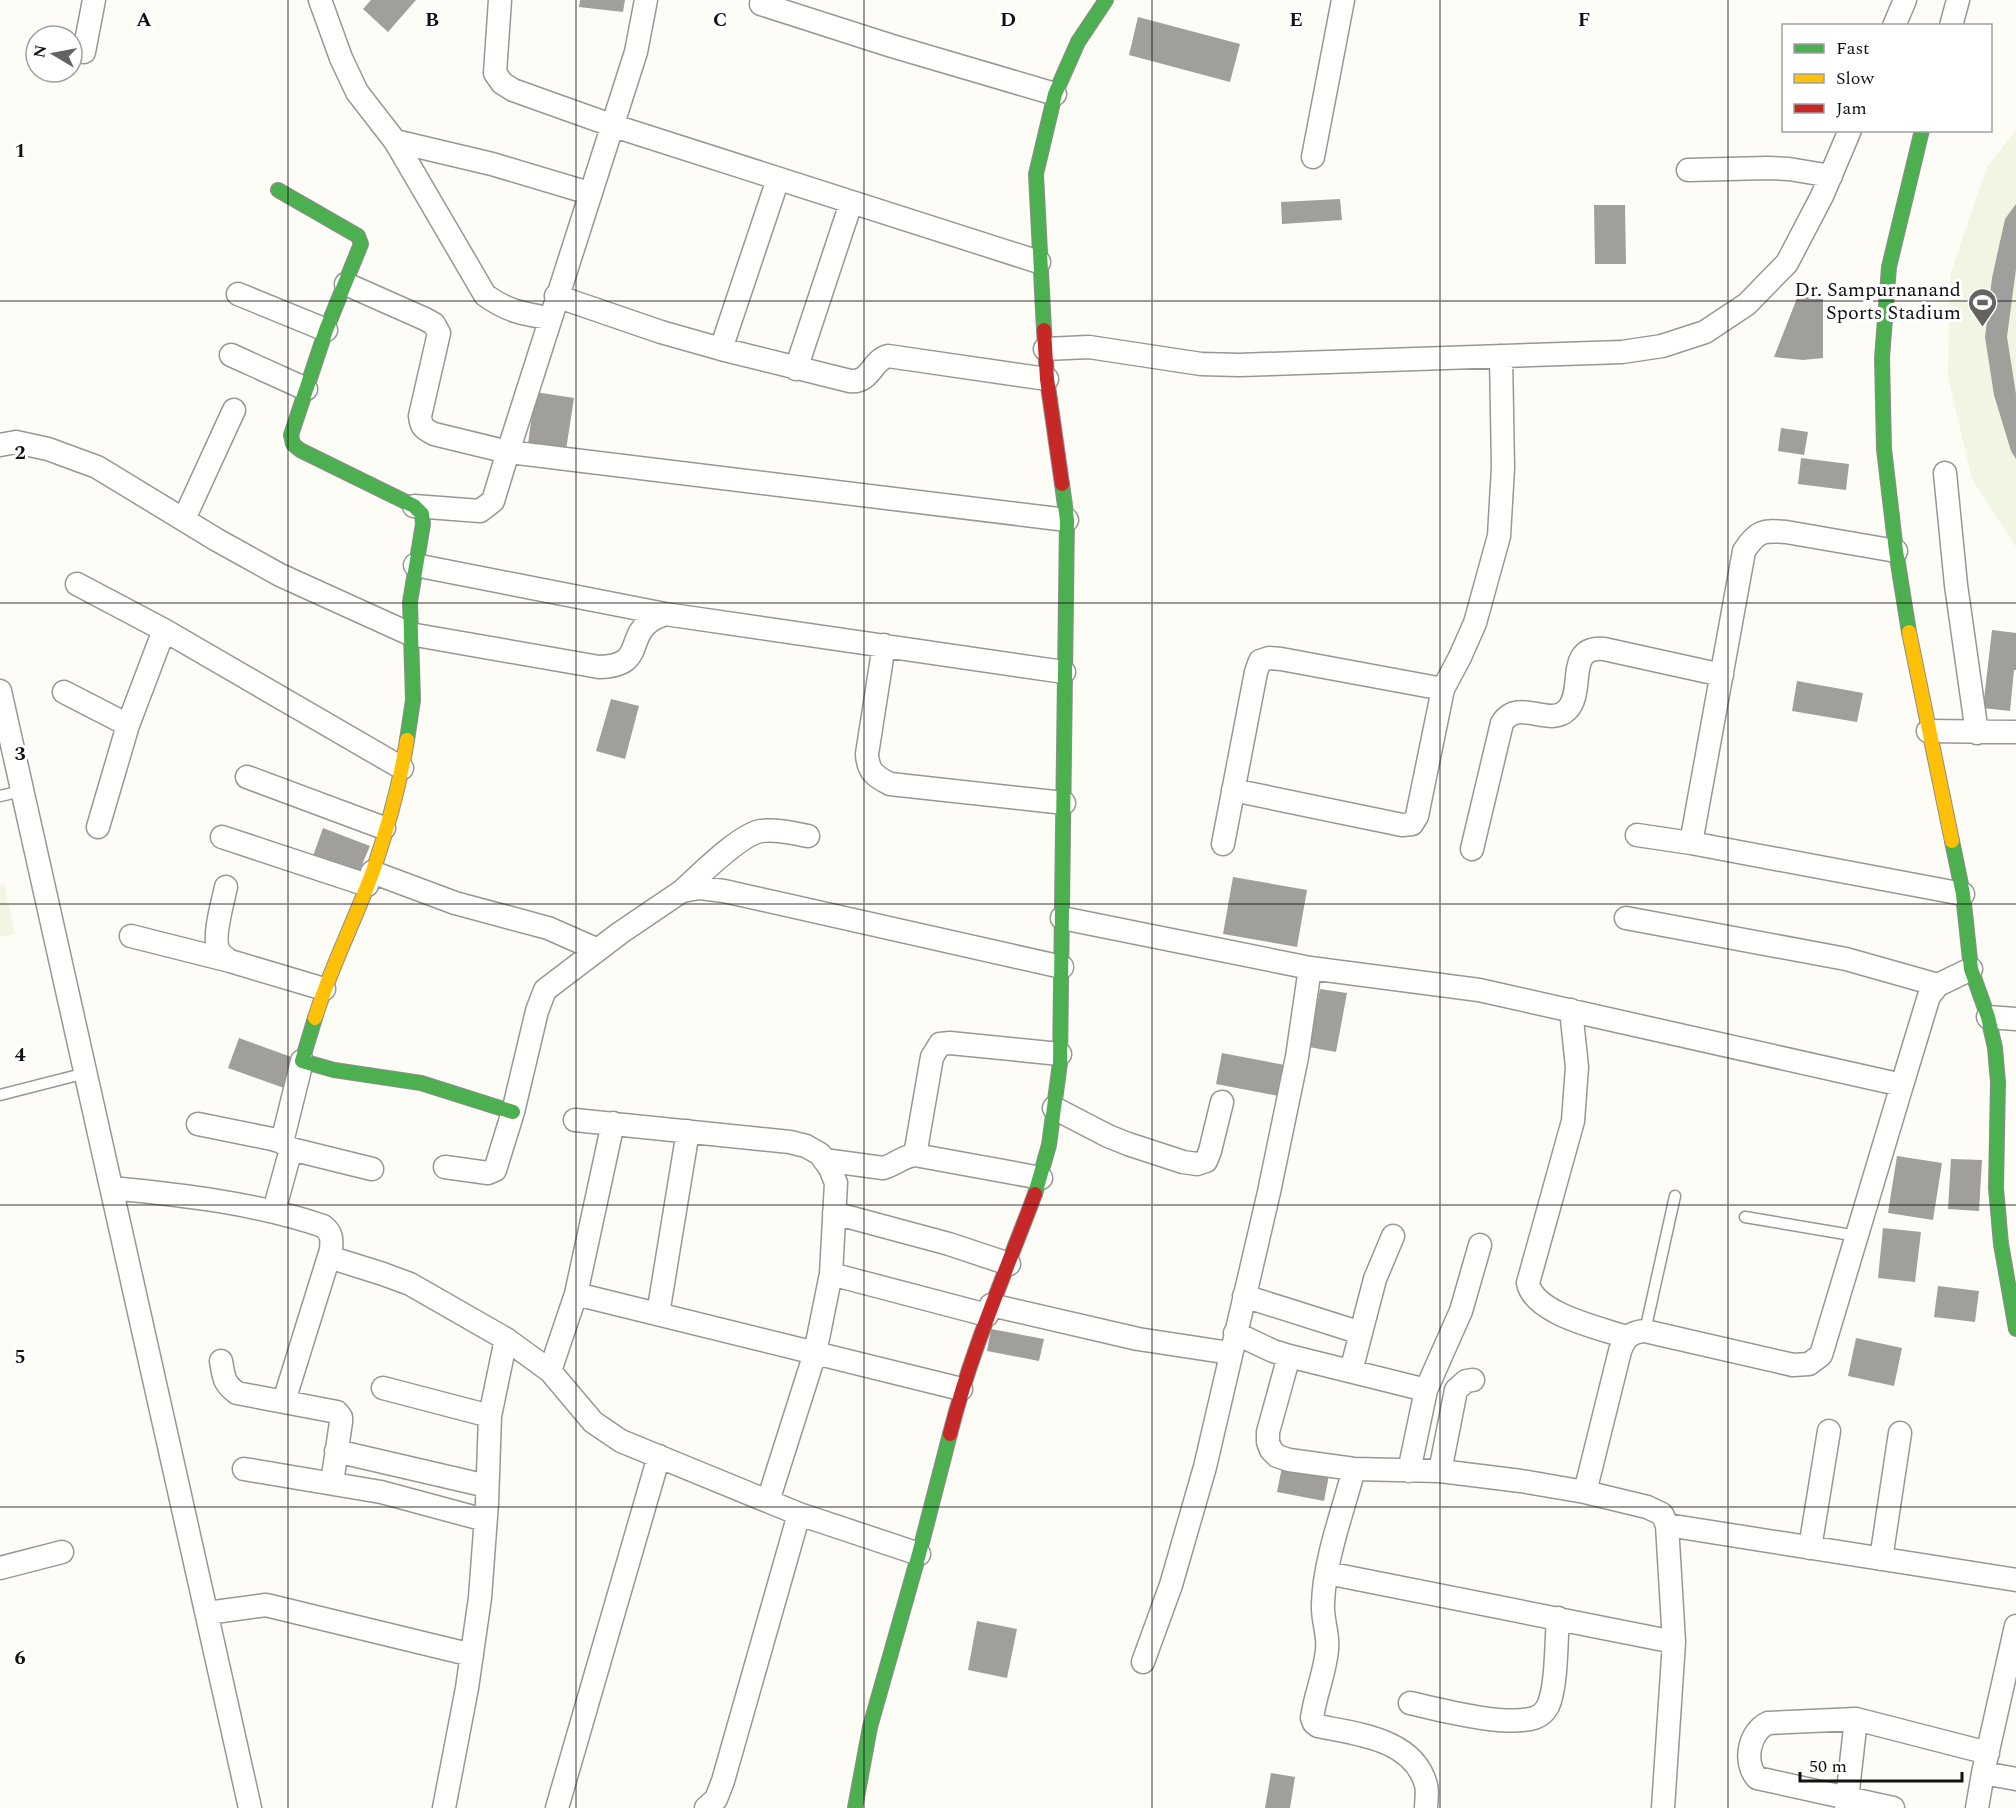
<svg xmlns="http://www.w3.org/2000/svg" width="2016" height="1808" viewBox="0 0 2016 1808" font-family="Spectral,serif">
  <style>
    .pitch { fill: #f0f6e1 }
    .building { fill: #a19f9c }
    .lines { fill: none; stroke-linecap: round; stroke-linejoin: round }
    .lane-casing { stroke: #979795; stroke-width: 13 }
    .street-casing { stroke: #979795; stroke-width: 25 }
    .fast-casing { stroke: #8e8d8b; stroke-width: 16 }
    .slow-casing { stroke: #8e8d8b; stroke-width: 16 }
    .jam-casing { stroke: #8e8d8b; stroke-width: 16 }
    .lane { stroke: #fffffe; stroke-width: 10 }
    .street { stroke: #fffffe; stroke-width: 22 }
    .fast { stroke: #4caf50; stroke-width: 14 }
    .slow { stroke: #ffc107; stroke-width: 14 }
    .jam { stroke: #c62828; stroke-width: 14 }
    .grid { fill: none; stroke: #111; stroke-width: 1.5; stroke-opacity: 0.55 }
    .labels { text-anchor: middle; dominant-baseline: central; stroke-width: 6; stroke-linejoin: round; paint-order: stroke }
    .poi-label { font-size: 20px; fill: #111; stroke: #fff; text-anchor: end }
    .grid-label { font-size: 20px; text-anchor: middle; font-weight: bold; fill: #111; stroke: #fff; stroke-width: 6; stroke-linejoin: round; paint-order: stroke }
  </style>
  <rect width="100%" height="100%" fill="#fdfcf7"/>
  <path class="pitch" d="M2016,130V547L1972,479L1948,377L1950,276L1987,167Z
    M4,884L15,934L0,937V885Z"/>
  <path class="building" d="M371,0H416L388,32L363,9Z
    M580,0H625L623,12L579,7Z
    M1138,17L1240,44L1230,82L1129,55Z
    M1340,199L1342,220L1282,224L1281,202Z
    M2016,204V269L2007,337L2016,394V459L2011,451L1994,395L1985,337L1992,278L2005,219Z
    M1594,205H1625L1626,264H1595Z
    M1799,293L1823,299V358L1803,360L1774,357Z
    M535,392L574,398L566,450L528,444Z
    M1781,428L1808,432L1804,455L1778,451Z
    M1801,458L1849,464L1846,490L1798,484Z
    M1992,630L2016,633V670H2014L2010,711L1983,708Z
    M1797,681L1863,693L1857,722L1792,711Z
    M611,699L639,706L625,759L596,751Z
    M323,828L370,846L358,874L313,856Z
    M1233,877L1307,890L1297,947L1223,934Z
    M1320,989L1347,993L1336,1052L1309,1047Z
    M239,1038L294,1058L284,1088L228,1068Z
    M1222,1053L1290,1066L1284,1097L1216,1084Z
    M1897,1156L1942,1163L1933,1220L1888,1213Z
    M1951,1159L1982,1160L1979,1211L1948,1209Z
    M1883,1228L1921,1232L1915,1282L1878,1278Z
    M1938,1286L1979,1291L1975,1322L1934,1317Z
    M991,1329L1044,1339L1039,1361L987,1351Z
    M1856,1338L1902,1348L1894,1386L1848,1376Z
    M1282,1467L1329,1475L1324,1501L1277,1492Z
    M977,1621L1017,1629L1007,1678L968,1670Z
    M1271,1773L1295,1777L1290,1808H1265Z"/>
  <g class="lines">
    <defs>
      <path id="lane" d="M0,796L22,791
        M0,1095L86,1073
        M1745,1217L1857,1236
        M1645,1331L1675,1196"/>
      <path id="street" d="M320,0L341,58L357,92L395,141L492,164L589,193
        M500,0L495,73L502,83L513,90L611,125L1039,262
        M646,0L636,52L508,452L1067,520
        M761,4L892,46L1055,94
        M1894,26L1905,0
        M1951,26L1958,0
        M84,52L94,0
        M395,141L485,295C507,311 523,314 549,318
        M1313,157L1343,0
        M1688,170L1767,168L1789,169L1831,176
        M346,284L425,319L434,324L439,333L420,416C421,427 424,429 434,434L508,452L493,501L480,511L414,506
        M238,294L326,330
        M556,296L661,332L721,349L850,381C871,383 871,361 888,356L1047,379
        M721,349L778,179
        M1045,349L1089,347L1201,364L1239,365L1622,352L1662,346L1705,332L1747,304L1787,263L1822,196L1850,130
        M231,355L306,389
        M796,369L851,203
        M0,445L16,442L48,449L97,467L217,540L280,575L410,634L599,667C646,666 625,637 652,620C656,617 661,616 665,614L1064,672
        M1945,473L1956,585L1977,733
        M184,519L234,410
        M415,565L665,614
        M77,584L164,630
        M884,645L867,754C868,771 874,776 890,784L1064,803
        M0,691L250,1808
        M64,692L128,725
        M1928,731L2016,732
        M247,777L384,828
        M1233,790L1402,825L1412,824L1417,816L1443,689L1460,657L1475,623L1499,536L1503,468L1501,356
        M98,827L128,725L164,630L402,768
        M1637,835L1691,843L1963,894
        M222,837L367,885
        M1691,843L1744,551C1757,531 1763,530 1786,532L1896,551
        M1223,844L1256,672L1260,661L1269,658L1281,659L1443,689
        M1472,849L1502,723C1518,697 1549,728 1567,710C1586,691 1564,646 1604,649L1722,675
        M372,872L455,903L548,928L598,950
        M226,887C223,901 212,939 219,951C221,955 226,958 230,961L324,989
        M682,891C699,876 740,834 761,831C777,829 792,833 808,836
        M1062,918L1310,968L1479,990L1902,1085L1929,996L1938,985L1971,969
        M1626,918L1846,959L1938,985
        M131,936L230,961
        M1571,1010L1577,1067L1573,1121L1528,1283C1534,1314 1600,1328 1626,1337
        M1988,1017L2016,1019
        M1054,1108L1108,1136L1128,1144L1183,1162L1197,1164L1206,1161L1210,1151L1222,1102
        M575,1120L790,1142L806,1146L820,1154L830,1168L836,1183L831,1274L815,1353L768,1501
        M198,1124L272,1139L282,1142L291,1149L274,1211
        M282,1142L302,1061
        M291,1149L372,1169
        M915,1155L932,1057L940,1044L950,1043L1060,1054
        M824,1160L883,1168C895,1165 903,1156 915,1155L1041,1178
        M445,1167L488,1173L495,1170L513,1112L537,1011L545,990L620,933L682,891L700,888L724,891L1062,967
        M112,1188C183,1195 255,1203 323,1226C332,1233 332,1239 331,1250L284,1401
        M834,1213L949,1244L1009,1264
        M329,1257L383,1274L410,1284L506,1339L550,1371L593,1422L621,1441L799,1514L919,1554
        M831,1274L987,1315
        M576,1294L961,1389
        M1244,1296L1361,1333
        M991,1305L1138,1339L1230,1353
        M658,1314L688,1131
        M1235,1333L1273,1351L1289,1356L1426,1390
        M1289,1356L1268,1432V1442L1271,1450L1277,1456L1289,1460L1354,1469L1440,1471L1521,1481L1585,1492L1647,1507L1662,1514L1667,1525L1674,1642L1327,1573
        M221,1361C224,1377 223,1383 237,1393L337,1412L341,1417V1422L332,1483
        M550,1371L576,1294L613,1123
        M1351,1371L1375,1279L1393,1236
        M383,1388L490,1416
        M336,1451L487,1486
        M244,1469L381,1492L485,1520
        M1354,1469C1343,1511 1324,1561 1323,1604C1322,1620 1329,1635 1327,1650C1325,1673 1315,1695 1312,1718L1314,1723L1318,1726C1357,1734 1414,1739 1426,1785C1428,1792 1426,1801 1426,1808
        M1409,1471L1426,1390L1461,1311L1480,1245
        M1440,1471L1456,1390L1466,1381L1473,1380
        M1585,1492L1620,1351C1625,1337 1631,1332 1645,1331L1793,1365L1809,1364L1821,1355L1902,1085
        M1667,1525L2016,1580
        M1810,1548L1829,1431
        M1881,1559L1900,1433
        M0,1568L62,1552
        M207,1613L266,1605L472,1655
        M1143,1662L1171,1585L1205,1467L1269,1192L1297,1057L1310,968
        M1410,1703C1441,1710 1505,1727 1534,1718C1540,1716 1545,1712 1548,1706C1557,1686 1556,1642 1558,1618
        M1983,1773L2016,1779
        M444,1808L467,1688L480,1598L487,1503L490,1416L506,1339
        M557,1808L659,1456
        M706,1808L716,1799L723,1781L799,1514
        M1663,1808L1674,1642
        M1846,1808L1856,1719
        M1893,1808L1757,1778C1743,1762 1749,1732 1768,1723L1856,1719L1988,1753
        M1977,1808L1983,1773L2016,1626"/>
      <path id="fast" d="M278,190L358,236L361,244L326,330L291,435L293,444L300,450L414,506L422,514L423,524L410,602L413,700L407,740
        M1044,330L1036,174L1055,94L1078,42L1106,0
        M1909,632L1896,551L1884,449L1882,358L1889,267L1922,130
        M1952,841L1963,894L1971,969L1988,1017L1995,1048L1998,1082L1996,1188L2001,1244L2016,1329
        M315,1018L302,1061L334,1070L421,1083L513,1112
        M1035,1194L1049,1145L1060,1063L1067,520L1062,484
        M855,1808L870,1727L919,1554L950,1434"/>
      <path id="slow" d="M1909,632L1952,841
        M315,1018C331,966 356,919 374,868C388,827 400,783 407,740"/>
      <path id="jam" d="M1044,330L1047,379L1062,484
        M950,1434C971,1351 1005,1274 1035,1194"/>
    </defs>
    <use href="#lane" class="lane-casing"/>
    <use href="#street" class="street-casing"/>
    <use href="#fast" class="fast-casing"/>
    <use href="#slow" class="slow-casing"/>
    <use href="#jam" class="jam-casing"/>
    <use href="#lane" class="lane"/>
    <use href="#street" class="street"/>
    <use href="#fast" class="fast"/>
    <use href="#slow" class="slow"/>
    <use href="#jam" class="jam"/>
  </g>
  <path class="grid" d="M288,0V1808M576,0V1808M864,0V1808M1152,0V1808M1440,0V1808M1728,0V1808M0,301H2016M0,603H2016M0,904H2016M0,1205H2016M0,1507H2016"/>
  <defs>
    <symbol id="stadium-pin" viewBox="-11 -11 22 30"><path d="M0 17L-7.5 6A9.5 9.5 0 1 1 7.5 6Z" fill="#646362" stroke="#fff"/><path d="M0-5a6.5 5 0 1 0 0 10a6.5 5 0 1 0 0-10ZM-3.5-1.8h7v3.6h-7Z" fill="#fff"/></symbol>
  </defs>
  <g fill-rule="evenodd">
    <use href="#stadium-pin" x="1966" y="286" width="33" height="45"/>
  </g>
  <g class="labels">
    <g class="poi-label">
      <text x="1961" y="290">Dr. Sampurnanand<tspan x="1961" dy="23">Sports Stadium</tspan></text>
    </g>
  </g>
  <g class="grid-label">
    <text x="144" y="26">A</text>
    <text x="432" y="26">B</text>
    <text x="720" y="26">C</text>
    <text x="1008" y="26">D</text>
    <text x="1296" y="26">E</text>
    <text x="1584" y="26">F</text>
    <text x="20" y="157">1</text>
    <text x="20" y="459">2</text>
    <text x="20" y="760">3</text>
    <text x="20" y="1061">4</text>
    <text x="20" y="1363">5</text>
    <text x="20" y="1664">6</text>
  </g>
  <rect x="1782" y="24" width="210" height="108" fill="#ffffff" stroke="#a0a0a0" stroke-width="1.5"/>
  <rect x="1794" y="44" width="30" height="9" fill="#4caf50" stroke="#a0a0a0" stroke-width="1.5"/>
  <text x="1836" y="54" font-size="18" fill="#111111">Fast</text>
  <rect x="1794" y="74" width="30" height="9" fill="#ffc107" stroke="#a0a0a0" stroke-width="1.5"/>
  <text x="1836" y="84" font-size="18" fill="#111111">Slow</text>
  <rect x="1794" y="104" width="30" height="9" fill="#c62828" stroke="#a0a0a0" stroke-width="1.5"/>
  <text x="1836" y="114" font-size="18" fill="#111111">Jam</text>
  <g transform="translate(54 54) rotate(280)"><circle r="28" fill="#ffffff" stroke="#a0a0a0" stroke-width="1.5"/>
  <path d="M0-4.5L10 22L0 15L-10 22Z" fill="#646362"/>
  <text y="-9" font-size="16" font-weight="bold" text-anchor="middle" fill="#111111">N</text>
  </g>
  <path d="M1800 1772v9h162v-9" fill="none" stroke="#111111" stroke-width="3"/>
  <text x="1809" y="1772" font-size="18" fill="#111111" stroke="#ffffff" stroke-width="4.5" paint-order="stroke">50 m</text>
</svg>
